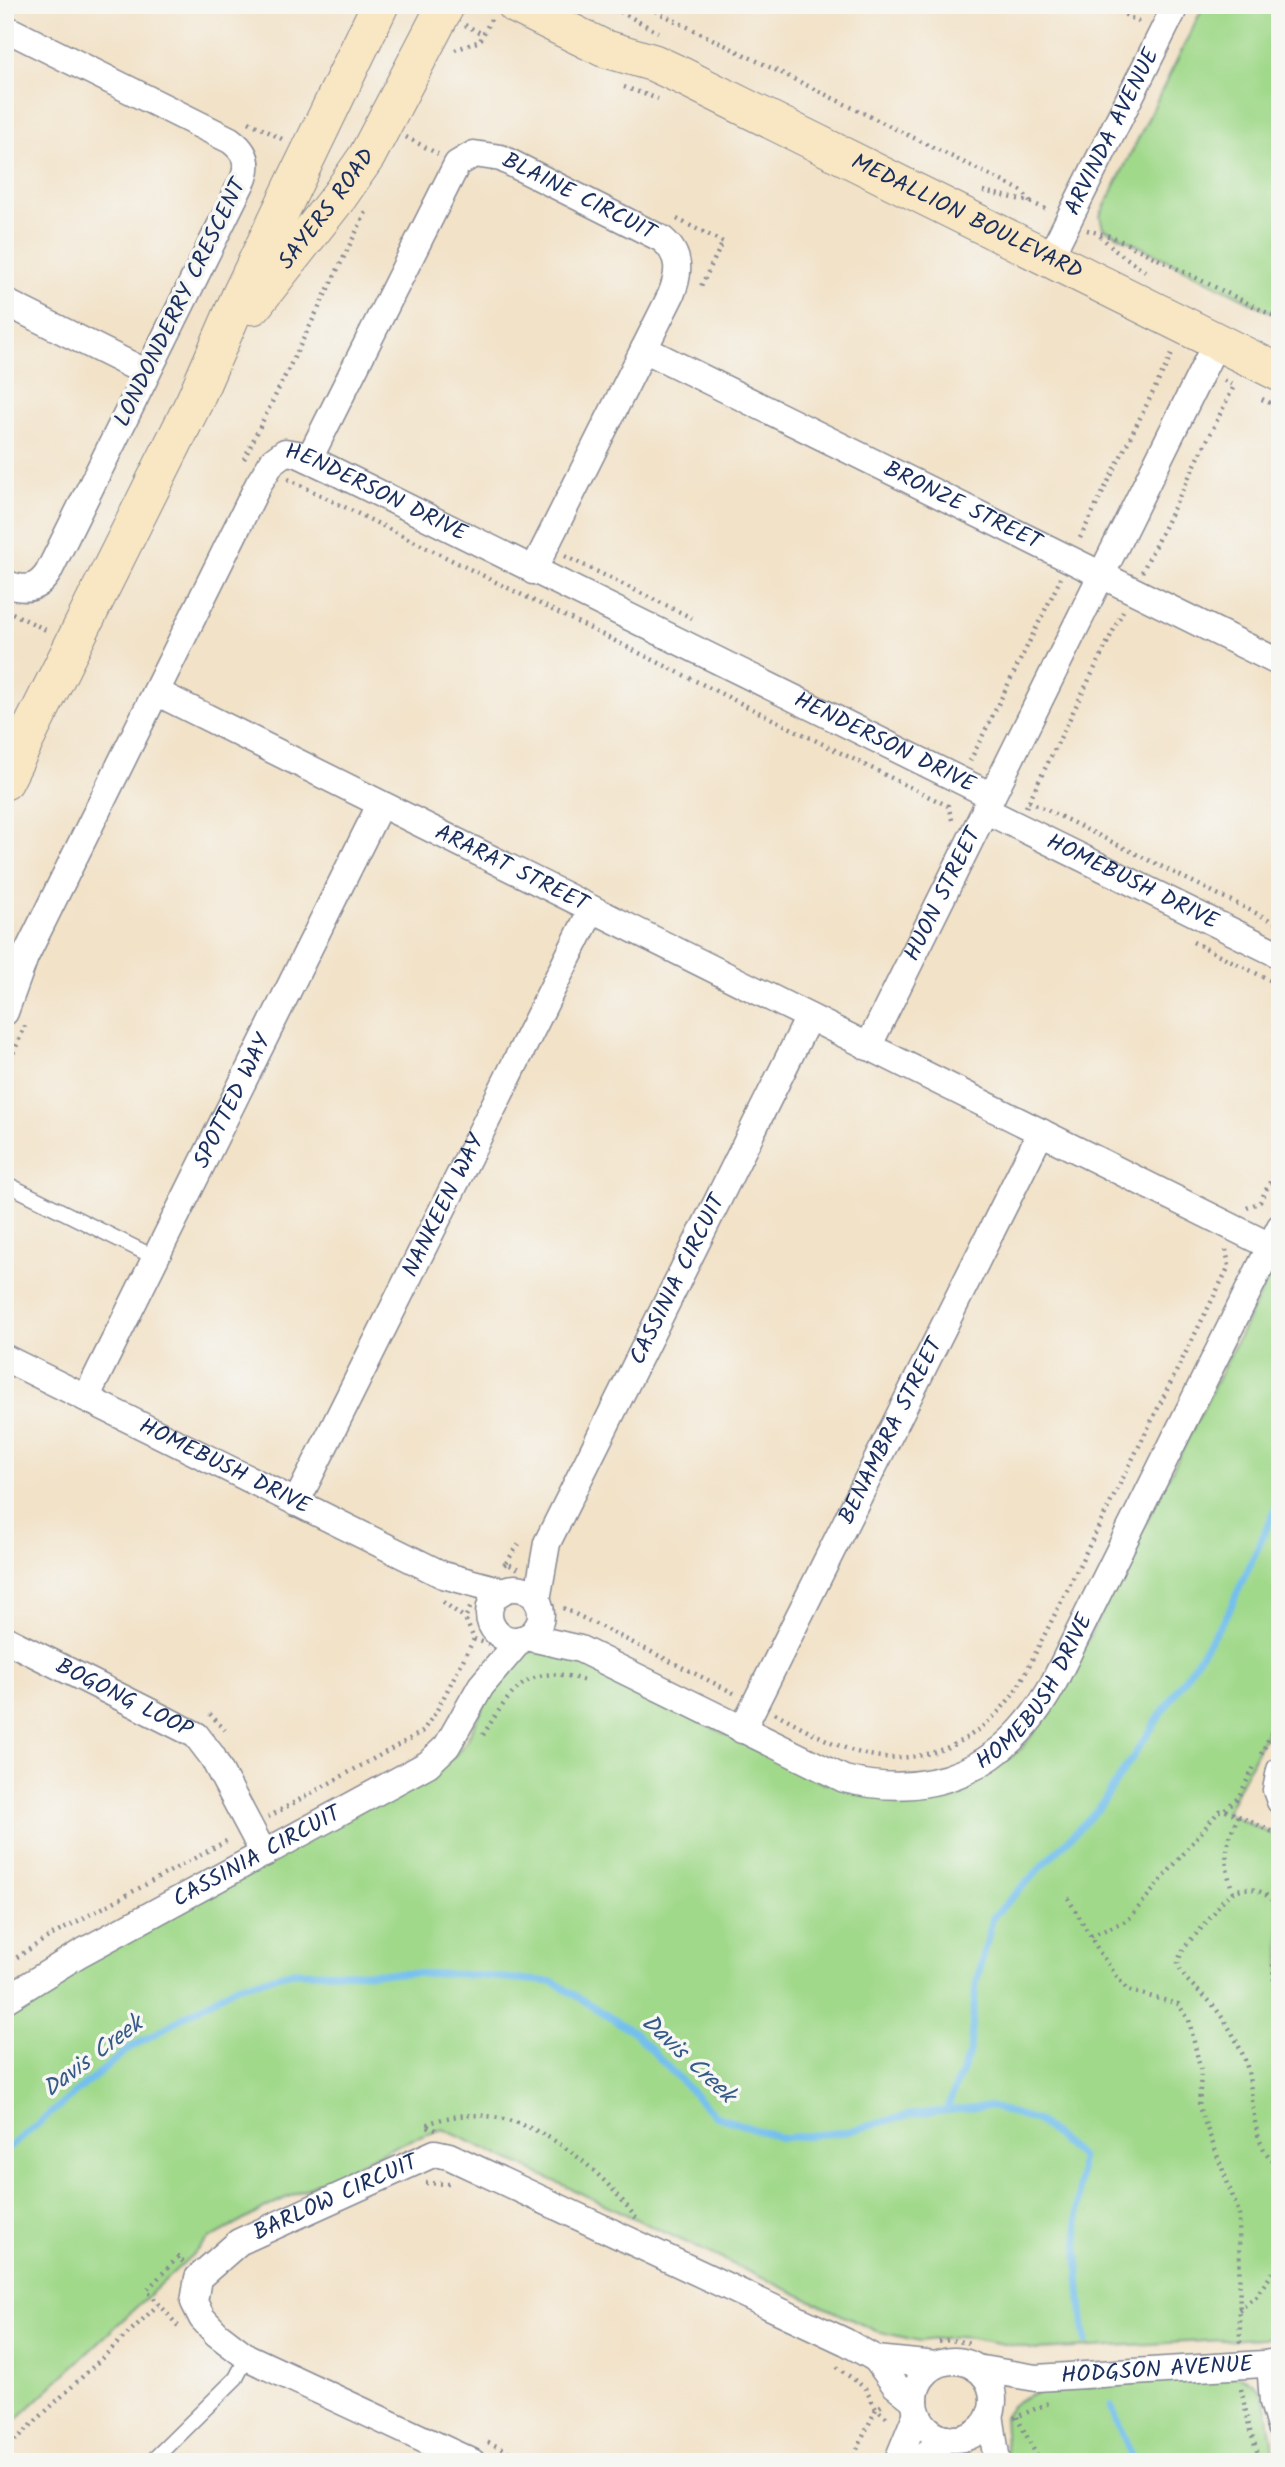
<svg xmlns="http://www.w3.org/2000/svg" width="1285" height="2467" viewBox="0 0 1285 2467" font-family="Kalam,sans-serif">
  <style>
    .green { fill: #a1d98b; stroke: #5e8474; stroke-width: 2 }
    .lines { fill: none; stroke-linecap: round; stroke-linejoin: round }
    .stream { stroke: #73bfed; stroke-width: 7 }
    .lane-casing { stroke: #868893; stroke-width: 17 }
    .street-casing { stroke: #868893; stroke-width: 29 }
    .secondary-casing { stroke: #868893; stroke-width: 39 }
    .path { stroke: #868893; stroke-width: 4.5; stroke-dasharray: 2 5; stroke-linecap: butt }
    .lane { stroke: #fff; stroke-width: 14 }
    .street { stroke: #fff; stroke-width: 26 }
    .secondary { stroke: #f9e7c3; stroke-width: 37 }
    .labels { text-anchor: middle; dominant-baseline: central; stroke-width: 7; stroke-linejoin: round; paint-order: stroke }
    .street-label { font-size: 23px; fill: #1b2f5e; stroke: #f6f6f2 }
    .water-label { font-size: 24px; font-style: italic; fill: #355a89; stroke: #f6f6f2 }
  </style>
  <rect width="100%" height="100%" fill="#f6f6f2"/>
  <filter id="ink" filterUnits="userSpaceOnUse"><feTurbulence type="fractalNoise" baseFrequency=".0143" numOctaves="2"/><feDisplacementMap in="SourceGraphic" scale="14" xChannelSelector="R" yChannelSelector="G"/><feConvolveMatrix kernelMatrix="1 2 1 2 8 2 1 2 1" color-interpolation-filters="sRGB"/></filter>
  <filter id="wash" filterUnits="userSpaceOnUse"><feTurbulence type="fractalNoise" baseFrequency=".00686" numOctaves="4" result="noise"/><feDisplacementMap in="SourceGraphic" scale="28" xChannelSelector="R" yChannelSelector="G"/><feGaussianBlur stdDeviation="1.57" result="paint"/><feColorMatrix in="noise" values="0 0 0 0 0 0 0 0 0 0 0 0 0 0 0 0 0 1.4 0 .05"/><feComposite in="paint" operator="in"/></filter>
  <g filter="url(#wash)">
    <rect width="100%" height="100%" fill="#f2e2c8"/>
    <path class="green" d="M1204,5H1280V302L1274,314L1103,228L1100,216Z
      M1280,1254V1705L1226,1813L1280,1838V2337L1037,2350L960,2336L920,2341L876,2331L443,2129L402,2143L273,2204L209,2239L5,2430V2017L73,1970L454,1757L467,1740L489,1696L527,1650L569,1656L824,1783L987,1774L1021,1749L1054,1707Z
      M1236,2375C1278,2386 1264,2432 1277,2462H1007L1004,2417C1013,2399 1031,2394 1049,2389Z"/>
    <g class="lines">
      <path class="stream" d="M946,2111L970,2051L976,1985L993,1917L1099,1808L1228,1613L1280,1499
        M5,2151L127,2050L237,1986L293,1972L457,1974L554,1982L635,2033L715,2116L781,2138L846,2132L909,2115L988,2106L1036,2120L1081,2157C1076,2225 1076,2275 1086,2342
        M1111,2405L1134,2462"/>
    </g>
  </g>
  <g filter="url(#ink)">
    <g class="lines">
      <defs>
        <path id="lane" d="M5,1183L156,1258
          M151,2462L236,2378L247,2357"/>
        <g id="street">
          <path d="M5,28L230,140C244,150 250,161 244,178L48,573C37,590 23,591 5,583"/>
          <path id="s1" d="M1049,259L1176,5"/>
          <path d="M5,302L147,373"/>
          <path id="s2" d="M644,349L1280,663"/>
          <path id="s3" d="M309,459L457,164L474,154L501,158L662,239C681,255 680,273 671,295L533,571"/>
          <path id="s4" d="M156,692L1270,1246"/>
          <path id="s5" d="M985,810L1280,955"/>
          <path id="s6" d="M5,1012L25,957L259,483L273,461L285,452L298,454L330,469L992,796"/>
          <path id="s7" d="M868,1047L1217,341"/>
          <path id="s8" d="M5,1358L443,1575L503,1591"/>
          <path id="s9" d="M86,1398L380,805"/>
          <path id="s10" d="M296,1503L592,909"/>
          <circle cx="515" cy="1614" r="26"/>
          <path id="s11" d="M537,1600L547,1543L809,1017"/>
          <path id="s12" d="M527,1637L580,1649L844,1779C934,1801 1004,1768 1050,1690L1280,1227"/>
          <path id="s13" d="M5,1639L196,1735L212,1756L264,1854"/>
          <path id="s14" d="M742,1730L1041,1132"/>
          <path d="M1280,1770L1276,1790L1280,1801"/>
          <path id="s15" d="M5,2000L79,1954L428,1764L447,1746L481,1686L521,1639"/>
          <path d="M876,2359L895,2385L915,2401"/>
          <circle cx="954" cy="2400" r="39"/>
          <path d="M1270,2363L1273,2402L1280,2427"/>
          <path id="s16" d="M976,2368L1036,2378L1280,2363"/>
          <path d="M990,2414L997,2462"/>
          <path id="s17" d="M472,2462L247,2357L217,2334L202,2318L194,2302L198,2278L239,2242L435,2153L449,2156L846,2342L876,2359L936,2365"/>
          <path d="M897,2462L917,2413"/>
          <path d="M916,2462L947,2438"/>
        </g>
        <g id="secondary">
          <path id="s18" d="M516,5L603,48L654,63L682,76L1280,373"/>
          <path id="s19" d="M253,306L340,195L367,156L446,5"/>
          <path d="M5,781L194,402L240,296L380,5"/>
        </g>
      </defs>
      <use href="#lane" class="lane-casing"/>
      <use href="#street" class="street-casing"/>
      <use href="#secondary" class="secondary-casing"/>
      <path class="path" d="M608,5L658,32
        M643,5L1022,191L1030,202
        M1106,5L1143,24
        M465,25L483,34
        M455,50L480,41L491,19
        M624,87L658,99
        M249,122L282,139
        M406,137L438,154
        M983,191L1030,202L1048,210
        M677,219L723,242L700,288
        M1087,230L1113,237L1280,319
        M1100,236L1116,251L1145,271
        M1274,317L1280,306
        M1262,399L1280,408
        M244,459L367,210
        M288,479L948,806L953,823
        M1080,538L1172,354
        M565,556L692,618
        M1142,572L1234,386L1221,379
        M6,610L48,631
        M970,761L1061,578
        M1029,801L1280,925
        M1026,807L1123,611
        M1193,942L1280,985
        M5,1072L25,1026
        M1247,1208L1260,1202L1280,1162
        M506,1563L521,1541
        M504,1565L506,1563L521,1570
        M443,1602L465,1618
        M563,1608L736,1694
        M474,1639L488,1644
        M775,1713C799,1725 823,1740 848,1749C919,1775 990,1740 1024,1676L1229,1266L1226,1250
        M210,1714L225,1730
        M483,1735C510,1692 529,1660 585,1681
        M1261,1754L1280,1716
        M1225,1809L1238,1798L1255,1765
        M268,1817L422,1732L436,1712L474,1639L465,1618L471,1606
        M1233,1892C1223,1863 1224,1843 1239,1816
        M1068,1898L1100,1953L1127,1990L1178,2004L1189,2020L1201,2072L1199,2107L1239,2213L1240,2345
        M1280,1912C1273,1894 1248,1881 1230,1894C1220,1901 1214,1914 1206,1923C1195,1936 1181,1947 1178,1963C1181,1980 1201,1991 1212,2004C1226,2021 1237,2040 1245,2060C1256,2091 1247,2148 1280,2165
        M1091,1936L1128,1920L1219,1811L1225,1810L1280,1835
        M1280,1945C1278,1950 1274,1955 1273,1961C1272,1966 1278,2027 1280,2032
        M5,1965L45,1939L230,1839
        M436,2130L425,2125C507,2090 590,2155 636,2218
        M426,2183L449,2184
        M1239,2310L1256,2296L1280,2263
        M178,2326L147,2290L178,2257L183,2262
        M939,2342L949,2340L972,2343
        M837,2367L865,2388L876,2409L884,2404
        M1241,2389L1250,2431L1261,2462
        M1017,2417L1040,2462
        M1014,2418L1051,2402
        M488,2442L530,2462
        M5,2450L158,2305
        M851,2462L876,2409L890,2420"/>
      <use href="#lane" class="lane"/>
      <use href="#street" class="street"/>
      <use href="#secondary" class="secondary"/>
    </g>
  </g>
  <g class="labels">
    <g class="street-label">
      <text stroke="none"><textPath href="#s1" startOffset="142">ARVINDA AVENUE</textPath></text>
      <text stroke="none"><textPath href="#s3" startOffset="464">BLAINE CIRCUIT</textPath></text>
      <text stroke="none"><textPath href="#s19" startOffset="122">SAYERS ROAD</textPath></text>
      <text stroke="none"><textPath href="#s18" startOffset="499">MEDALLION BOULEVARD</textPath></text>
      <text transform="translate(181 303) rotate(-64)">LONDONDERRY CRESCENT</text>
      <text stroke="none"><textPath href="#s6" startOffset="728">HENDERSON DRIVE</textPath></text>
      <text stroke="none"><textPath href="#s2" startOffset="355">BRONZE STREET</textPath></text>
      <text stroke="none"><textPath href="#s6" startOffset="1295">HENDERSON DRIVE</textPath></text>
      <text stroke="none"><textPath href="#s4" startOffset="397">ARARAT STREET</textPath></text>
      <text stroke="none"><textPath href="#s5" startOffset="164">HOMEBUSH DRIVE</textPath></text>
      <text stroke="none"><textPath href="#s7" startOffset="170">HUON STREET</textPath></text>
      <text stroke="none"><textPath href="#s9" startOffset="331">SPOTTED WAY</textPath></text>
      <text stroke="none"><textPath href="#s10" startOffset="332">NANKEEN WAY</textPath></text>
      <text stroke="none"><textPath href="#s11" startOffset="352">CASSINIA CIRCUIT</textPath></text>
      <text stroke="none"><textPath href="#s14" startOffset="334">BENAMBRA STREET</textPath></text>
      <text stroke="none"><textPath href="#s8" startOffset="245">HOMEBUSH DRIVE</textPath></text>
      <text stroke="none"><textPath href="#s12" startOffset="581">HOMEBUSH DRIVE</textPath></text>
      <text stroke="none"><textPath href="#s13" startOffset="133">BOGONG LOOP</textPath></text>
      <text stroke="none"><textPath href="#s15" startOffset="290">CASSINIA CIRCUIT</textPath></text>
      <text stroke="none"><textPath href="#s17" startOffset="511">BARLOW CIRCUIT</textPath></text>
      <text stroke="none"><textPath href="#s16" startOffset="182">HODGSON AVENUE</textPath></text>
    </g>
    <g class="water-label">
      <text transform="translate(93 2057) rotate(-37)">Davis Creek</text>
      <text transform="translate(688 2059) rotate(43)">Davis Creek</text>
    </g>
  </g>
  <rect width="1285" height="2467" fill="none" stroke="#f6f6f2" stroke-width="28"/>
</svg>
